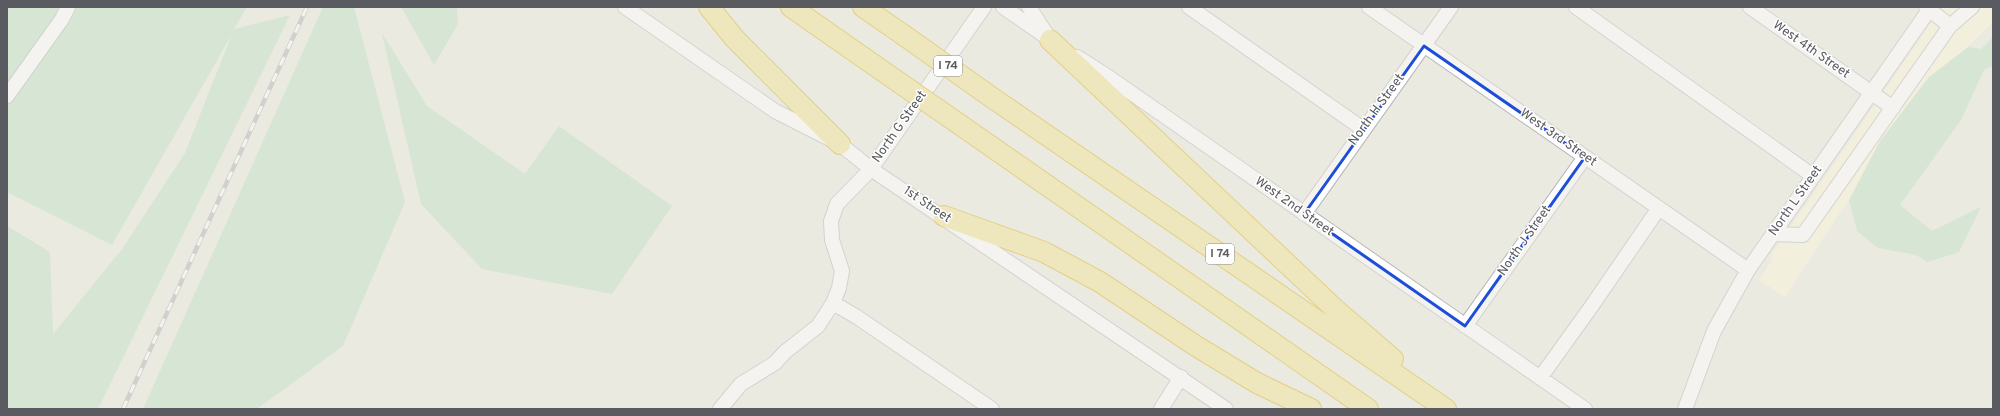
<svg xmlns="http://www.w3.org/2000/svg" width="2000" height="416" viewBox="0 0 2000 416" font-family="Overpass,sans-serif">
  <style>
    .commercial { fill: #faf6d7 }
    .green { fill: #bfe0c3 }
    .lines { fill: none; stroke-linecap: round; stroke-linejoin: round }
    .minor-casing { stroke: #b6b7bc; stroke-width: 16 }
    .highway-casing { stroke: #d6b115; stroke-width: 22 }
    .minor { stroke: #fff; stroke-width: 14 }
    .highway { stroke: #f2e590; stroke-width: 20 }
    .rail-casing { stroke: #b1b2b2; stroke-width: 4.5 }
    .rail { stroke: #fff; stroke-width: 3; stroke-dasharray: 9; stroke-linecap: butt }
    .highway-bridge-casing { stroke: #d6b115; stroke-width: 22; stroke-linecap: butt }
    .highway-bridge { stroke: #f2e590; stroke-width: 20 }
    .marked { fill: none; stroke: #1d4ed8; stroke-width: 3; stroke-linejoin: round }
    .labels { text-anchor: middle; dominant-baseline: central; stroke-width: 3; stroke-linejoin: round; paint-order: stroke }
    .shield { fill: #fff; stroke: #8b8c90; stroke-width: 1 }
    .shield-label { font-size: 12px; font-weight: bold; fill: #595b60 }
    .street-label { font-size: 13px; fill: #595b60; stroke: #fff }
  </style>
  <rect width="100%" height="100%" fill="#ebeae1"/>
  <path class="commercial" d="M1942,7H1993V22L1939,76L1837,217L1785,297L1759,280L1772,261L1769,258Z"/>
  <path class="green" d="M7,7H247L234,29L290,15L98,409H8L7,407V226L50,252L53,334L122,249L185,153L232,34L112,245L7,192Z
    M323,7H354L405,202L343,346L257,409H143Z
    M401,7H457L458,24L434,65Z
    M382,33L427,106L525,174L559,126L672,206L612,294L482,269L421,204Z
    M1993,37V66L1984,70L1961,120L1900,205L1932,231L1981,207L1959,252L1928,262L1916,255L1878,248L1857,231L1849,200L1880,141L1928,78L1968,47L1981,49Z"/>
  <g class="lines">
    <defs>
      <path id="minor" d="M625,7L775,111L840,144L871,169L1226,409
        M1003,7L1058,45
        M1029,7L1047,35
        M1189,7L1363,129
        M1369,7L1748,270
        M1576,7L1813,176
        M1750,7L1893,108
        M1926,7L1950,26
        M1077,57L1110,78L1585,409
        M7,96L62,19L68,7
        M1304,214L1451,7
        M1773,234L1803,235L1950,26L1972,7
        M833,303L857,317L992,409
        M1465,326L1585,157
        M1540,378L1591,307L1659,208
        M720,409L741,384L775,363L785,352L818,326L833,303L839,288L842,271L832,240L831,221L837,204L871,169L984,7
        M1161,409L1181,377
        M1685,409L1714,331L1748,270L1931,7"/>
      <path id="highway" d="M709,7L735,39L840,144
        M791,7L884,72
        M863,7L902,34
        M1050,40L1335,309L1393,359
        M994,99L1446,409
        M959,124L1368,409
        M944,216L1044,252L1100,282L1196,346L1257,383L1311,409"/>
    </defs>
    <use href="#minor" class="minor-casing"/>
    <use href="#highway" class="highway-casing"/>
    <use href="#minor" class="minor"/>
    <use href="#highway" class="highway"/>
    <defs>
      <path id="rail" d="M123,409L307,7"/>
    </defs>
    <use href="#rail" class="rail-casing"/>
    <use href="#rail" class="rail"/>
    <defs>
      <path id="highway-bridge" d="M902,34L994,99
        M884,72L959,124"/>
    </defs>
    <use href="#highway-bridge" class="highway-bridge-casing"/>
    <use href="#highway-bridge" class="highway-bridge"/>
  </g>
  <path d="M0 0H2000V416H0ZM1424,46L1585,157L1465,326L1304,214Z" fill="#ebeae1" fill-opacity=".55" fill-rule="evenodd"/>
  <path class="marked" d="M1424,46L1585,157L1465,326L1304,214Z"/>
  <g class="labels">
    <g class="shield">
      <rect x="934" y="56" width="28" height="20" rx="3"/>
      <rect x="1206" y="244" width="28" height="20" rx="3"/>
    </g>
    <g class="shield-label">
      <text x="948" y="66">I 74</text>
      <text x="1220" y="254">I 74</text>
    </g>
    <g class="street-label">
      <text transform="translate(1811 50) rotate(35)">West 4th Street</text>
      <text transform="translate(1377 110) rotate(-54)">North H Street</text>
      <text transform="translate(900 127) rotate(-55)">North G Street</text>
      <text transform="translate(1558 138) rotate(35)">West 3rd Street</text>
      <text transform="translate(1796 201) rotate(-55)">North L Street</text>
      <text transform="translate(927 205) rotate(34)">1st Street</text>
      <text transform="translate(1294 207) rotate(35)">West 2nd Street</text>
      <text transform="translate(1525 241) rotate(-55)">North J Street</text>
    </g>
  </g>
  <rect width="2000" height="416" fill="none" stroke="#595b60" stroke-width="16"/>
</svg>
